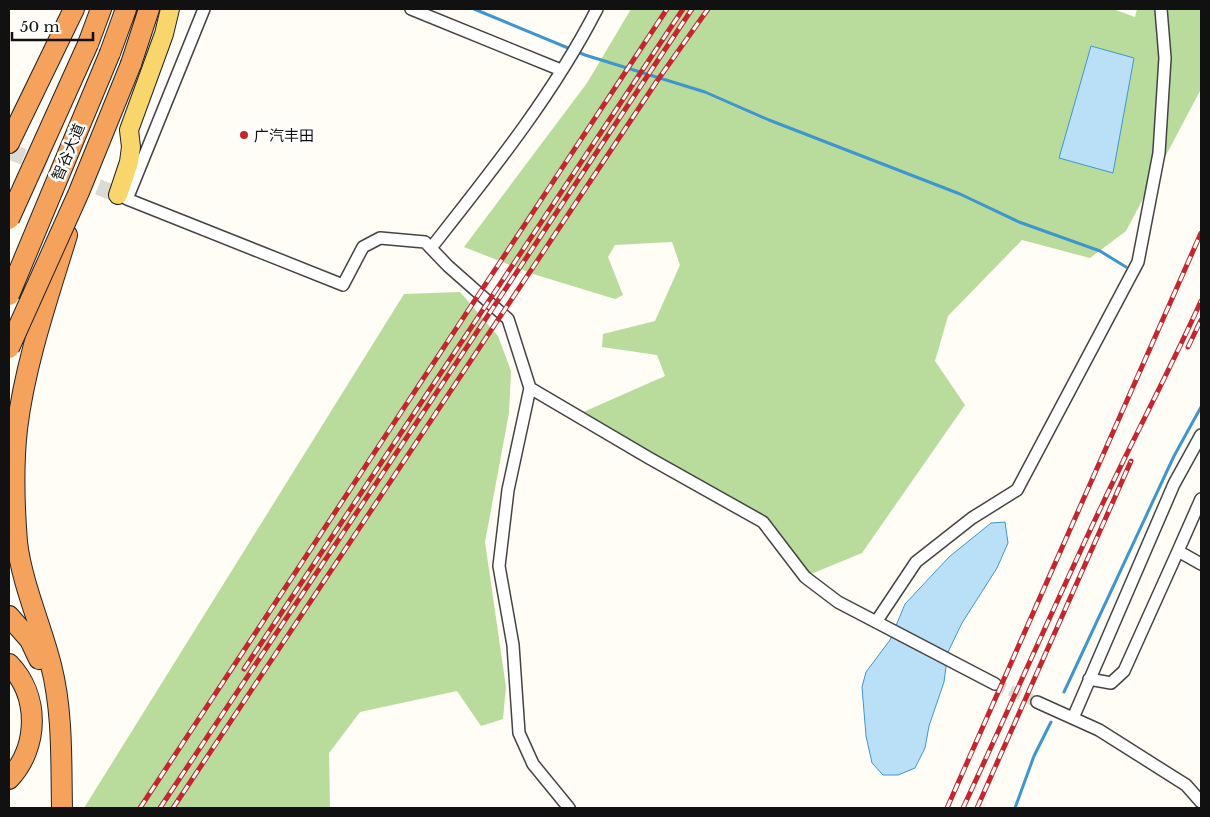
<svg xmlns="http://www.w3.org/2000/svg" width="1210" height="817" viewBox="0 0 1210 817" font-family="'Libre Baskerville','Noto Sans SC',serif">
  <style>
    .forest { fill: #b9dc9c }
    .water { fill: #b9e0f7; stroke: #3f96cf }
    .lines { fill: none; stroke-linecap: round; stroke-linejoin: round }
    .stream { stroke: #3f96cf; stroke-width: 3 }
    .street-tunnel { stroke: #dbdad3; stroke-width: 11; stroke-dasharray: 11 5.5; stroke-linecap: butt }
    .secondary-tunnel { stroke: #dbdad3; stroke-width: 16; stroke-dasharray: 16 8; stroke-linecap: butt }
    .street-casing { stroke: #444; stroke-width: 14 }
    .primary-casing { stroke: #222; stroke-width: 20 }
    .highway-casing { stroke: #222; stroke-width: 22 }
    .street { stroke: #fff; stroke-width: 11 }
    .primary { stroke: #f9d66b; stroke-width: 18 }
    .highway { stroke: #f5a25d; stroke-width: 20 }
    .rail-casing { stroke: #c4262e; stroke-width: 5 }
    .rail { stroke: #fff; stroke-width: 3; stroke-dasharray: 9; stroke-linecap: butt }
    .highway-bridge-casing { stroke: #222; stroke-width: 22; stroke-linecap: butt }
    .highway-bridge { stroke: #f5a25d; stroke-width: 20 }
    .poi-dot { fill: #c4262e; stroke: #fff; stroke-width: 2 }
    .labels { text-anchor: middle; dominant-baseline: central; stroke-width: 5; stroke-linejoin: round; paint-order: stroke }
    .poi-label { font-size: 15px; fill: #111; stroke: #fff; text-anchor: start }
    .street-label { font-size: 15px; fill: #111; stroke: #fff }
  </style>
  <rect width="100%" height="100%" fill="#fffdf5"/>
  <path class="forest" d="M631,9H1113L1135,17L1137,9H1201V89L1126,231L1090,258L1022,240L948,316L935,361L965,405L862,553L811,574L767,518L581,413L665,376L657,355L602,347L603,334L655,321L680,265L672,242L615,245L608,257L623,295L615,299L533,274L464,247L587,83Z
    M460,292L498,336L511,371L509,413L485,542L506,687L503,719L481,726L457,691L360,712L329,753L330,808H84L404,294Z"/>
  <path class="water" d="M1091,46L1134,58L1113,173L1059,158Z
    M1005,522L1008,543L997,568L962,623L948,652L944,682L929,726L925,748L915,768L898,775H883L872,763L866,736L862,687L866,672L890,640L905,604L949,557L991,523Z"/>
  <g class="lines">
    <path class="stream" d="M474,9L585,55L705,92L769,120L960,194L1019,222L1100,251L1126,267
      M1064,692L1174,456L1201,407
      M1015,808L1034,756L1051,722"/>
    <path class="street-tunnel" d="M995,684L1037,702"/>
    <path class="secondary-tunnel" d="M9,151L118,195"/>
    <defs>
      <path id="street" d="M204,9L127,199L343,285L363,247L380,238L425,242L448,266L508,319L530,388L508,490L499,566L513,645L519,733L533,764L569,808
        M411,9L561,70
        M431,248C491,172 553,95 597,9
        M530,388L649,458L763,522L805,577L838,602L995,684
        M1178,551L1201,499
        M876,622L916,562L972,518L1017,490L1138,262L1159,153L1165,58L1161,9
        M1089,679L1111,683L1124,671L1178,551L1201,564
        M1037,702L1099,730L1186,785L1201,802
        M1073,718L1174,484L1201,435"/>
      <path id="primary" d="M118,195L129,162L131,147L129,130L164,34L170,9"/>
      <path id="highway" d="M88,44L101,9
        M110,53L126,9
        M131,64L149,9
        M9,143L74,9
        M9,616L30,640L39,659
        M9,664C40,696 39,747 9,779
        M62,808C61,761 63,712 51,665C41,625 22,584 17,542C14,504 13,466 17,429C25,363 48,298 67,235"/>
    </defs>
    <use href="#street" class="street-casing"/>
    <use href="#primary" class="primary-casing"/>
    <use href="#highway" class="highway-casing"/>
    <use href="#street" class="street"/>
    <use href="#primary" class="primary"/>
    <use href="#highway" class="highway"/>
    <defs>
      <path id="rail" d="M1188,347L1201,320
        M244,669L683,9
        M140,808L667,9
        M160,808L692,9
        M173,808L657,81L708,9
        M947,808L1201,233
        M963,808C1010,707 1054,606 1102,505C1134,437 1170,370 1201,301
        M977,808L1131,461"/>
    </defs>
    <use href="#rail" class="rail-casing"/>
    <use href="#rail" class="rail"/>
    <defs>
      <path id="highway-bridge" d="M9,219L88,44
        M9,295L110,53
        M9,348L79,192L131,64"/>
    </defs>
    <use href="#highway-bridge" class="highway-bridge-casing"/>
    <use href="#highway-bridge" class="highway-bridge"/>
  </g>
  <circle class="poi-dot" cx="244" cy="135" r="5"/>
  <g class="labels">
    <g class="poi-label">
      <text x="254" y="135">广汽丰田</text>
    </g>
    <g class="street-label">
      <text transform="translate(68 152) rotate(-67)">智谷大道</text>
    </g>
  </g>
  <rect width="1210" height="817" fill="none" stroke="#111111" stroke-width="20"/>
  <path d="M12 32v8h81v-8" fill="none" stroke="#111111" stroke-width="2.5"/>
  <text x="20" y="32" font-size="15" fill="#111111" stroke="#ffffff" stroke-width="4" paint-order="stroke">50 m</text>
</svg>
